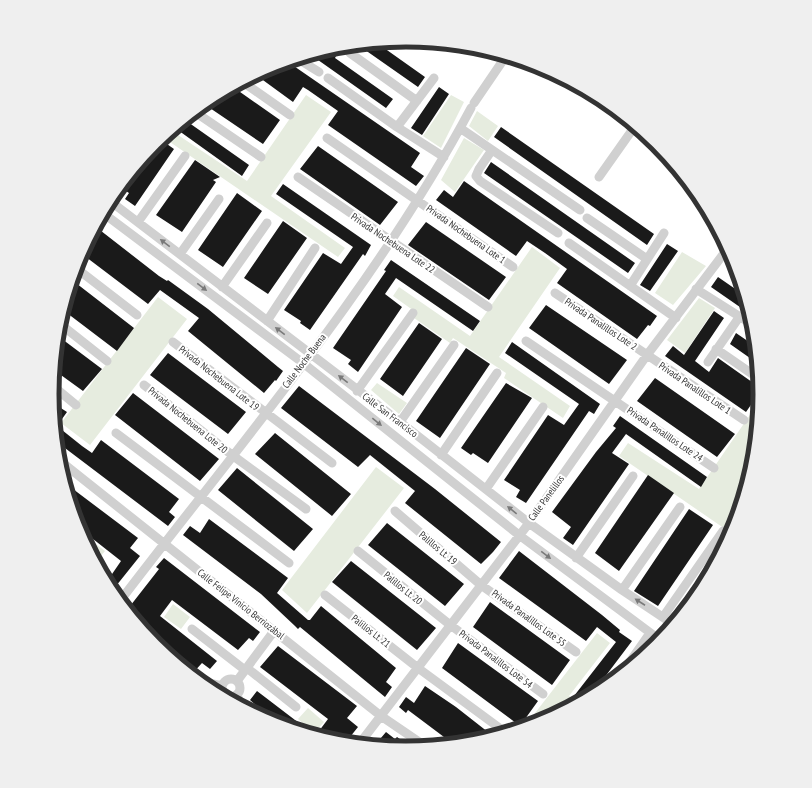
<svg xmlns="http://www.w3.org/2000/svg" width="812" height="788" viewBox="0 0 812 788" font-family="'PT Sans Narrow',sans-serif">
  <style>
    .green { fill: #e6ecdf }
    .building { fill: #1a1a1a }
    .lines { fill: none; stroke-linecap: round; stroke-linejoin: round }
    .minor { stroke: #d0d0d0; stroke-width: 9 }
    .oneway { fill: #7a7a7a }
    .labels { text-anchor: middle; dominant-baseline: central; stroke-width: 4; stroke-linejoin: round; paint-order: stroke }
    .street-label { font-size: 10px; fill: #333; stroke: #fff }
    .rim { fill: none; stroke: #333; stroke-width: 5 }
  </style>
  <rect width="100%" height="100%" fill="#fff"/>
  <path class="green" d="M306,95L331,112L271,196L345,248L338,257L167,140L172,131L247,181Z
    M451,95L464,102L441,148L423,136Z
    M477,111L498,126L488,141L469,126Z
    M464,138L484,150L455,192L441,180Z
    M532,247L560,268L499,357L570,406L563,418L504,378L506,373L453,338L450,343L414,318L417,313L393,296L399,287L470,336Z
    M682,252L706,266L673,305L655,293Z
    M158,297L187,319L90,445L61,423Z
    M699,298L715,308L685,353L667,340Z
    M377,383L407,403L399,414L371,390Z
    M756,406L759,408L753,463L746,487L729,513L736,518L731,533L619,456L628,443L699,489Z
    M376,467L404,488L307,613L282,590Z
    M88,538L105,551L96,562L85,541Z
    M173,604L190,617L181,629L164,617Z
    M597,633L610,643L569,696L577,702L541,721L525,726Z
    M308,708L324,722L314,733L298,719Z"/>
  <path class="building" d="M377,43L425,77L418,87L358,45Z
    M327,50L336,56L335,58L393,99L386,108L311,55Z
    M288,62L420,153L411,167L424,176L416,186L328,125L338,111L308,90L303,87L293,102L256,75L271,67Z
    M233,87L280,120L263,144L204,104Z
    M439,87L449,94L422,135L411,128Z
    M185,120L249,165L242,176L175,128Z
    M501,127L654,234L647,245L494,137Z
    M158,141L162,144L164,142L174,149L135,206L125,199L129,193L120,187Z
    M318,146L398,202L380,225L300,169Z
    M195,160L220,177L213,180L216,182L182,232L156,215Z
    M491,162L635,263L628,273L484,173Z
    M464,181L657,316L650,326L648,325L637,339L557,283L567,269L545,253L527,241L516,256L436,200L444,190L453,197Z
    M283,184L371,245L365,256L363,254L310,330L300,323L301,321L284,310L323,253L341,264L353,247L276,194Z
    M237,193L262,211L223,267L198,250Z
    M283,221L307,238L268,294L244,278Z
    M426,222L506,277L489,300L408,245Z
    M96,227L159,276L167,281L168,280L208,309L278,367L283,371L276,381L275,380L264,393L188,331L199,318L160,290L148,304L82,254Z
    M667,244L678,251L650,291L640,285Z
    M391,260L480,321L473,331L396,278L385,294L402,307L358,372L348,364L351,360L333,348L386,271L384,270Z
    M718,277L744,295L750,314L711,287Z
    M72,280L134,328L117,351L63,310Z
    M546,305L627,360L609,384L529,328Z
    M714,311L724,318L695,361L709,372L718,358L759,387V402L755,399L746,412L665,356L673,346L684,355Z
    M419,323L442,339L403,396L380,379Z
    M736,333L755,346L757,363L730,344Z
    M58,336L102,369L83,391L54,370Z
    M512,342L600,404L594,414L589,411L526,503L516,497L520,490L504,480L548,415L564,425L579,404L505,353Z
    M466,348L490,364L440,438L416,421Z
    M168,353L246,412L228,434L150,375Z
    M655,378L735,434L717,457L637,401Z
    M506,383L532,398L488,463L473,453L471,455L461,448Z
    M299,386L435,489L501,542L493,552L481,564L405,503L415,491L370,455L358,467L281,408Z
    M133,393L219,459L200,481L115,415Z
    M53,403L67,412L57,426L82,446L92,453L101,440L179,499L169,512L175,517L168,526L57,442Z
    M620,416L707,477L701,487L626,434L612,453L629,464L573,545L563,538L571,527L552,512L596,452L616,428L613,426Z
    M275,433L351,494L332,516L255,454Z
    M237,468L313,529L294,551L218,490Z
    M648,475L674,493L619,571L595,553Z
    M65,483L138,538L130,548L140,556L112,591L101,570L110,577L121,561L79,528Z
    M743,492H744L738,514L731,510Z
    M689,509L713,525L658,606L634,591Z
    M209,519L288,578L277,593L308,620H310L321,606L396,668L386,682L392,687L385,697L300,627L298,629L295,626L261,594L183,535L190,526L200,533Z
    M387,523L464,584L445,606L368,545Z
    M519,551L602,615L620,630L619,632L632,641L592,694L580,700L574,696L616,642L597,627L586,641L499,578Z
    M164,558L260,632L253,641L249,638L238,650L172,600L160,616L217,661L210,669L202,663L192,674L156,644L127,610L159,569L156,567Z
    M351,561L436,628L417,650L332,582Z
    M490,602L570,660L552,685L473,627Z
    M458,643L538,701L520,726L442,668Z
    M278,646L357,706L347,718L358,727L346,742L337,741L316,735L328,719L260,667Z
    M425,686L456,707L493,736L475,741L452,743L408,710L406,713L399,707L406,697L414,703Z
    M257,691L312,733L270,721L254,712L258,707L250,700Z
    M386,732L395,739L397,737L411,747L375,745Z"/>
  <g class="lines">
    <path class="minor" d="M350,53L417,101
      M298,59L319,72
      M328,78L397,127L444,157
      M243,82L290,115
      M474,103L506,56
      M195,112L261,157
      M397,127L434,78
      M460,128L580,210
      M327,138L513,267
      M492,150L479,169L476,176L480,181L558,233
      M298,177L488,307
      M599,177L635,126
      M110,201L400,422L529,523L622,590L673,624
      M103,213L303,363L519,535L660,640
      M587,218L647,259
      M138,222L185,156
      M569,243L676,318
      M180,254L219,199
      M76,268L137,315
      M630,286L664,233
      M222,287L267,223
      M696,289L753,325
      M555,293L744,420
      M267,321L315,248
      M59,323L107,361
      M526,341L714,468
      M173,342L332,463
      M716,349L758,378
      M708,362L740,316
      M144,385L232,455L306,509
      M53,386L76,405
      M357,391L413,313
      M400,422L454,345
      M116,433L289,563
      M441,455L497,373
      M59,460L381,716L425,746
      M486,489L543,407
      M395,511L481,585L576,652
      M358,551L449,624L543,694
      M576,558L633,476
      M622,590L680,507
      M325,595L418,668L505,732
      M120,601C242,441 376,286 471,108
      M663,617L723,531
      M192,629L245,670
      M247,668L296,707
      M622,673L650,633
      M222 688a9 9 0 1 1 18 0a9 9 0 1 1-18 0Z
      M237,681L274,631
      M206,686L213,684L222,686
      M237,694L240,705
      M360,743L529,523L647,355L728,248"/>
  </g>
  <defs><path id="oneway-solid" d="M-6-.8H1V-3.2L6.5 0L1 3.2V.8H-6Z"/></defs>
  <g class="oneway">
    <use href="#oneway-solid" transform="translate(165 243) rotate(-143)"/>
    <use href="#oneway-solid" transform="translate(202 287) rotate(37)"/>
    <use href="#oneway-solid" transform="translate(280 331) rotate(-143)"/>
    <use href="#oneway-solid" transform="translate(343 379) rotate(-142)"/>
    <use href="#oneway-solid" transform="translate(377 422) rotate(39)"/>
    <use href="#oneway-solid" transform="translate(512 510) rotate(-141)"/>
    <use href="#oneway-solid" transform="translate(546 555) rotate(37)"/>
    <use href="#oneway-solid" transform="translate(640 602) rotate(-147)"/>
  </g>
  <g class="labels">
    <g class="street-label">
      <text transform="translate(466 234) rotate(35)">Privada Nochebuena Lote 1</text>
      <text transform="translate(393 243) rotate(34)">Privada Nochebuena Lote 22</text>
      <text transform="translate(601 324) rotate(34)">Privada Panalillos Lote 2</text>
      <text transform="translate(304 361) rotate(-53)">Calle Noche Buena</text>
      <text transform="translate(219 378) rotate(38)">Privada Nochebuena Lote 19</text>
      <text transform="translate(695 388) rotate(34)">Privada Panalillos Lote 1</text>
      <text transform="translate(390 415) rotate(37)">Calle San Francisco</text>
      <text transform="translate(188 420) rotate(39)">Privada Nochebuena Lote 20</text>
      <text transform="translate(665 434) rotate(34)">Privada Panalillos Lote 24</text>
      <text transform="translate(546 498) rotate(-54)">Calle Panelillos</text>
      <text transform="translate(438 548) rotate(40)">Palillos Lt. 19</text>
      <text transform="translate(403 588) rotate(39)">Palillos Lt. 20</text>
      <text transform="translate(241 604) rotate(38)">Calle Felipe Vinicio Berriozábal</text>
      <text transform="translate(529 618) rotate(36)">Privada Panalillos Lote 55</text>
      <text transform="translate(371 631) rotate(38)">Palillos Lt. 21</text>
      <text transform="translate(496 659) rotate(37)">Privada Panalillos Lote 54</text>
    </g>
  </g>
  <path d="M0 0H812V788H0ZM59 394a347 347 0 1 1 694 0a347 347 0 1 1-694 0Z" fill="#efefef" fill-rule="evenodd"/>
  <path class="rim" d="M59 394a347 347 0 1 1 694 0a347 347 0 1 1-694 0Z"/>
</svg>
